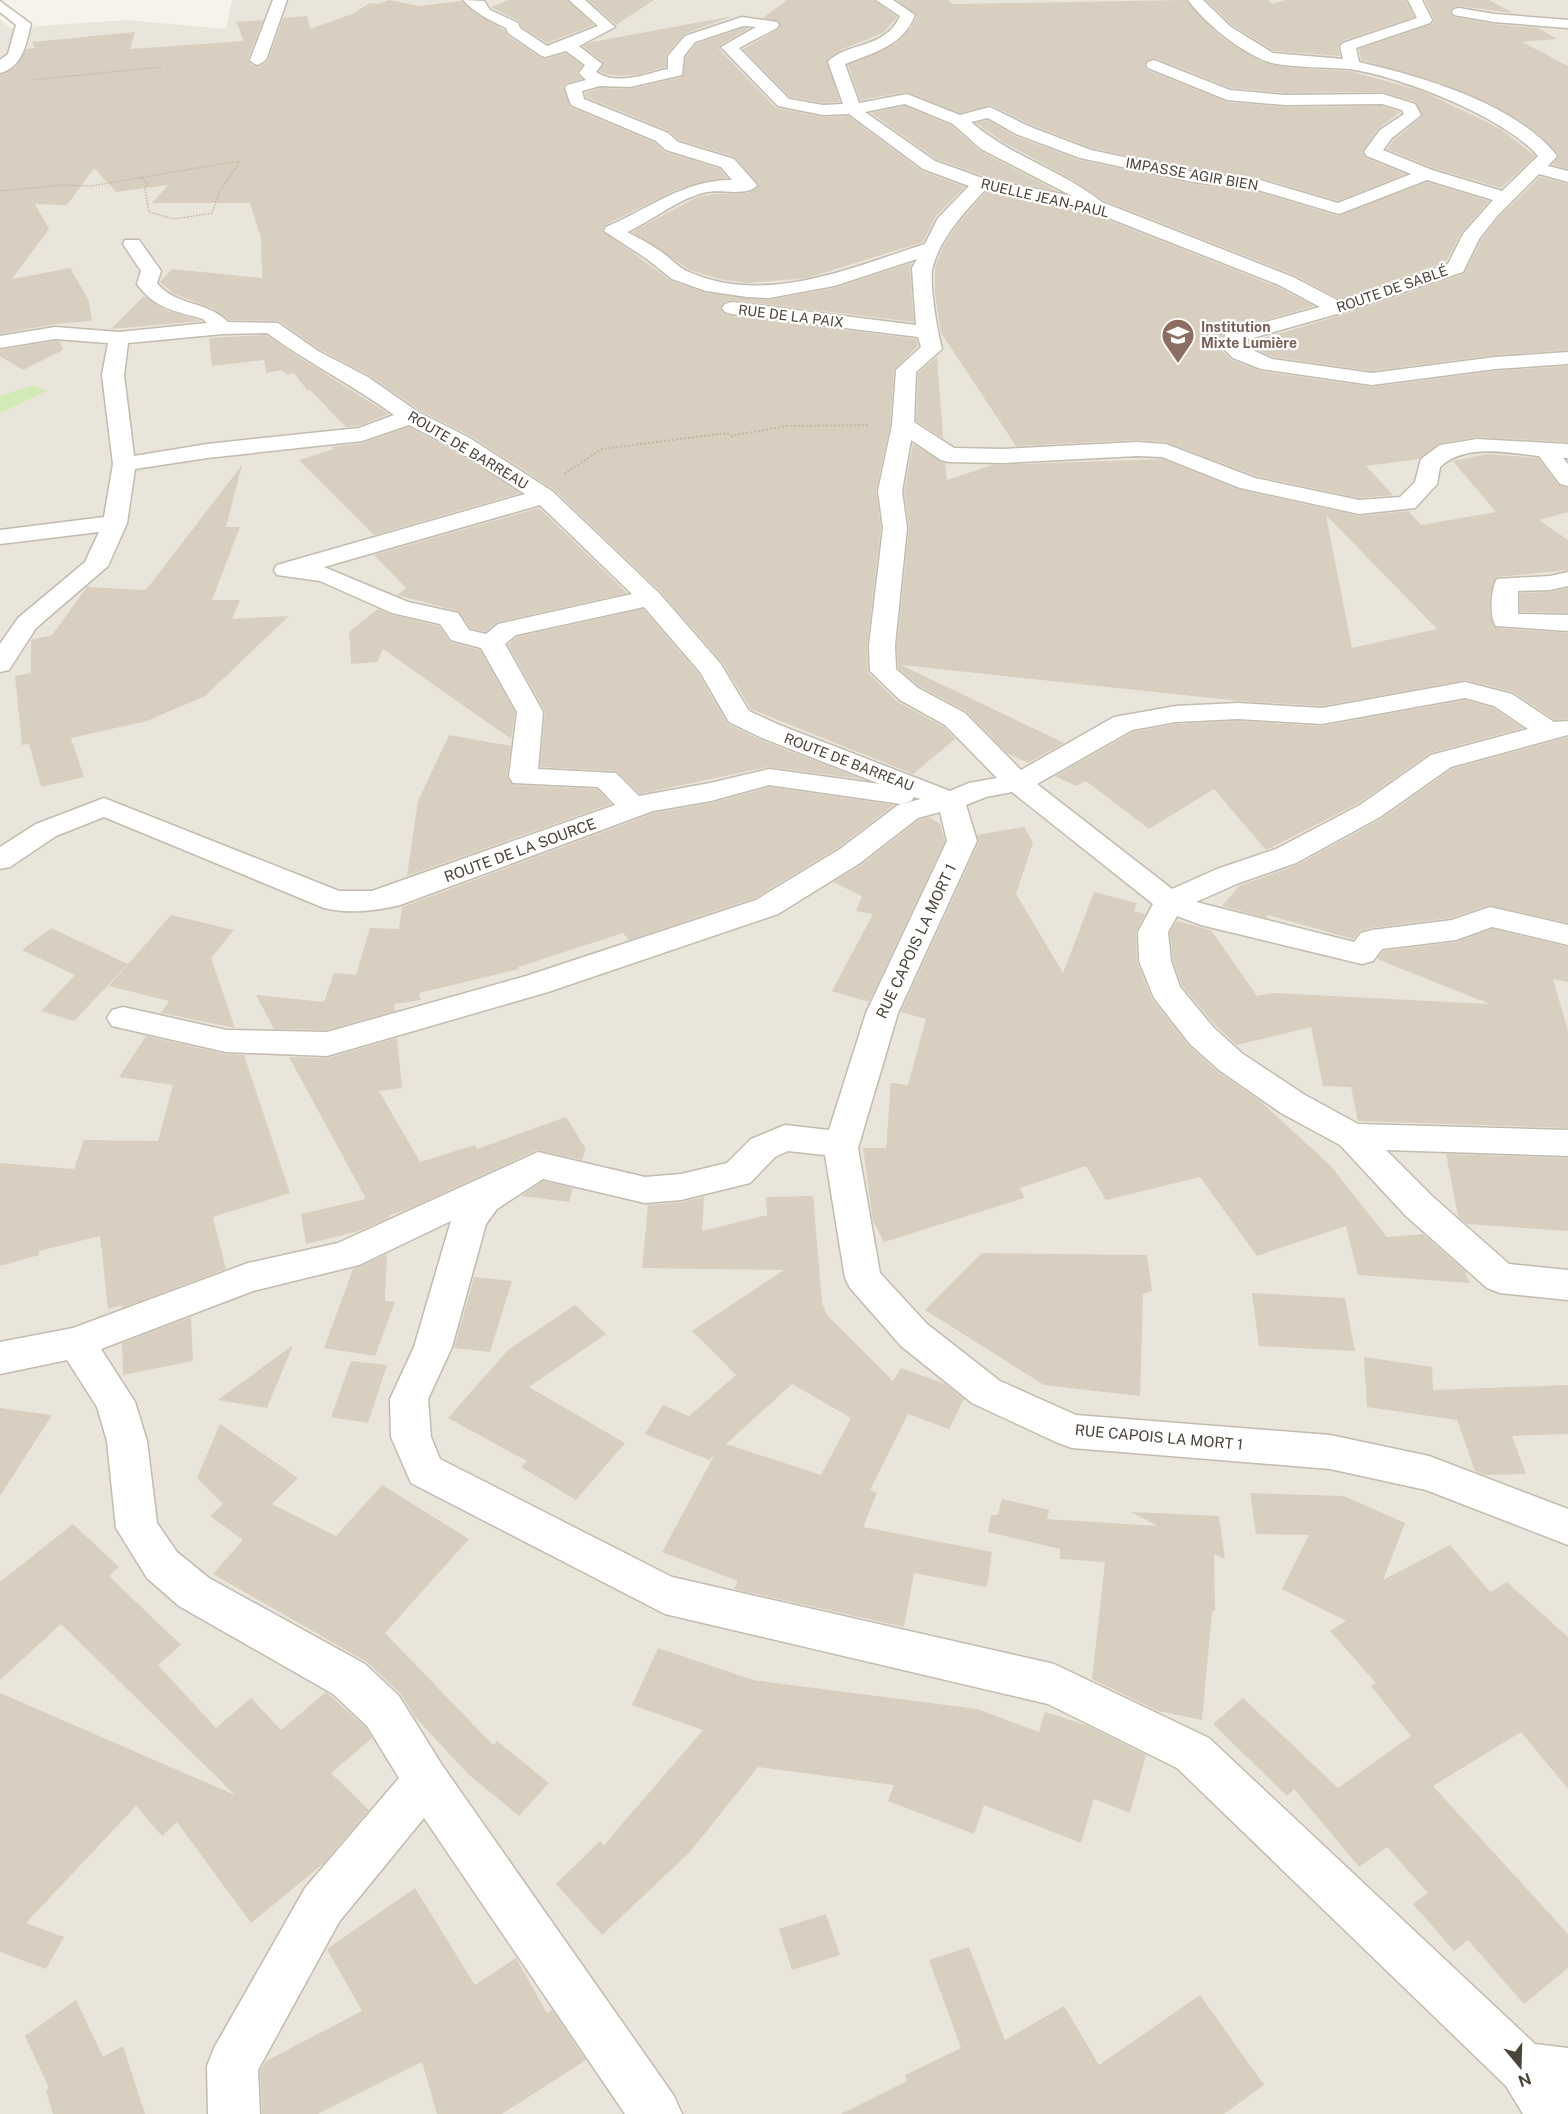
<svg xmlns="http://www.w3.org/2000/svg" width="1568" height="2114" viewBox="0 0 1568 2114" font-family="'Public Sans',sans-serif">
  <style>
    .residential { fill: #eae5da }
    .green { fill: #d2eab5 }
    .building { fill: #d8cfc1; fill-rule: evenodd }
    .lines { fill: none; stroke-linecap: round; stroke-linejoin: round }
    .minor-casing { stroke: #c2bbae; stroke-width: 3 }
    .path-far1 { stroke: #c4b79f; stroke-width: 1.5; stroke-dasharray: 1.5 1.5; stroke-linecap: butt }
    .path { stroke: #c4b79f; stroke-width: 2; stroke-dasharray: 2 2; stroke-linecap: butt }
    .minor { fill: #fff; fill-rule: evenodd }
    .labels { text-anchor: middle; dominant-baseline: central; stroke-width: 4.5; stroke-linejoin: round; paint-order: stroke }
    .far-street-label { font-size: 14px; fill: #4b4439; stroke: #fff }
    .far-education-label { font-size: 14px; font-weight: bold; fill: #785e54; stroke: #fff; text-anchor: start }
    .street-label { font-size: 15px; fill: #4b4439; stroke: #fff }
  </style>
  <rect width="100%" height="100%" fill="#f6f3ec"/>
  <path class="residential" d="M232,0H1568V2114H0V413L46,391L34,385L0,396V19L10,28L126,20L226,29Z"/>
  <path class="green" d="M34,385L47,391L0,413V396Z"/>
  <path class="building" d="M389,0L419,6L461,1L476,14L504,30L507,35L539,57L546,59L566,53L582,65L577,73L582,79L566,83L563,87L570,107L655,143L665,152L720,169L727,178L681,188L605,225L602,230L671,281L706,293L769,300L834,288L912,263L910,268L914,322L732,300L724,302L720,308L723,313L732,316L916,339L918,346L894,370L890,425L876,491L881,528L867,645L868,673L898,702L944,727L955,739L913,774L751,709L722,662L661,592L553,489L469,435L419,410L369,375L319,349L279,321L229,320L212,308L174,294L160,282L172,269L262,278L261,238L250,203H152L168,185L116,192L94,168L67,205L35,204L49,229L12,279L70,268L89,301L92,321L55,324L0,334V75L16,67L26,49L35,48L32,42L135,32L130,49L244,41L236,22L263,20L248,59L251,65L259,67L268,61L283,18L307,16L310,29L352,14L370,3L378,4Z
    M509,0H567L594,25L547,43L522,27L519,21L491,7Z
    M588,0H654L616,25Z
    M787,0H874L897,17L883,33L843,49L827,60L840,102L823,103L790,97L743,49L779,29V21L763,18Z
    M897,0H948L953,4L1186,0L1220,36L1262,62L1292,68L1349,71L1422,91L1501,129L1535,156L1501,188L1433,168L1387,149L1394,140L1422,117L1416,102L1383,92L1285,93L1231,88L1155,58L1144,64L1147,70L1227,102L1285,107L1382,106L1400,112L1378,129L1362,152L1366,158L1405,174L1338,201L1261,178L1193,170L1092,148L1029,124L991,105L960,113L907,92L860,100L848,65L896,43L911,27L917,16Z
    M1206,0H1268L1272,4L1286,0H1406L1414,17L1342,41L1338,46L1340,56L1274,51L1232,25Z
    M1425,0H1489L1513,13L1459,6L1452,8L1450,13L1454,17L1494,24L1538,28L1557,39L1522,42L1568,66V169L1552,165L1559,155L1537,133L1491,104L1438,82L1361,60L1359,49L1432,24L1434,19Z
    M733,16L684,34L666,55V67L640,74L622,76L605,74L599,71L603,62L583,46L592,42Z
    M743,28L749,29L720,45L719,49L776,108L823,117L848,116L922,171L965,187L936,216L923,242L807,278L748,283L719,279L690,270L632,232L697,197L713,194L748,193L759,185L735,157L679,140L669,131L586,97L585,93L600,88L631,89L682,77L686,57L696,44Z
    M905,106L952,126L980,151L1057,191L986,177L936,159L871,113Z
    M988,120L1015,136L1079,160L1193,184L1258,192L1338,216L1427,182L1489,201L1461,233L1446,262L1339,299L1294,275L1103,200L1071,179L1003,142L976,123Z
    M1540,177L1568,184V350L1495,355L1372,371L1273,357L1244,344L1345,314L1464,274L1481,240L1500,216Z
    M986,192L1090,213L1278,287L1314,306L1224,332L1219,348L1232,360L1260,371L1372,387L1495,371L1568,366V442L1477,437L1440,443L1419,459L1366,466L1393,495L1359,498L1256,476L1166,442L1137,440L1016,446L941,333L935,294V267L944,245L956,226Z
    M144,296L165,310L202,321L111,329Z
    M266,335L297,356L389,414L358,426L346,427L310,390H307L294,373L287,375L282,370L266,373L264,360L212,366L209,338Z
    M55,341L60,342L63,350L23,370L0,356V350Z
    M937,357L943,438L916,421L918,373Z
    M409,427L451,449L520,493L374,535L299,460L334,449L332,447L363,443Z
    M913,444L945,463L947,480L992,465L1162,459L1240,490L1359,516L1408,511L1421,525L1496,512L1453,461L1487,454L1538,458L1558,485L1568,488V512L1539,520L1568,540V570L1497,577L1490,595V616L1496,628L1568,633V719L1555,720L1513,692L1466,680L1322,706L1240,701L901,665L1064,743L1028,763L1007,753L966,711L919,686L898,668L897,645L909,528L904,491ZM1326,515L1437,629L1352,648Z
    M242,465L226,527H240L212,600H240L232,619L289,616L205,696L147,721L71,738L84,777L41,787L29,744L22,745L15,676L31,673V640L52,635L87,587L146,590Z
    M539,508L627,593L498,622L485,632L470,628L458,611L397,595L406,588L374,555Z
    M1568,588V613L1520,612V593L1550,592Z
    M378,609L392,615L439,626L450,642L480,650L515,712L511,739L383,649L377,662L351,664L349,632Z
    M643,609L698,673L728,724L761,740L862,779L768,767L640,794L616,771L540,767L545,711L508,645L517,637Z
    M1465,700L1493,708L1523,728L1430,753L1359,803L1266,850L1214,789L1149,829L1086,781L1076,786L1055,776L1133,732L1176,724L1238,721L1322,726Z
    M449,735L511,746L507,777L513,785L597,789L611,804L407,876L418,801Z
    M1568,737V923L1489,905L1451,918L1371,928L1360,931L1353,939L1268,915L1266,918L1222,906L1239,886L1297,865L1381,819L1452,769Z
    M769,787L894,805L839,847L755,898L629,940L623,933L518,967L519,969L419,993L421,1000L394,1004L395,1011L327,1030L274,1029L256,995L324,1002L334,973L356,975L370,928L399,929L402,907L654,813L712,803Z
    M929,817L940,824L945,841L869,1002L832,991L873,914L856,911L862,896L833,882L861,865L919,820Z
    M1024,827L1033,843L1016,894L1063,973L1094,892L1137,903L1134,911L1145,914L1136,932L1137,962L1152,999L1188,1045L1218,1072L1260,1101L1330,1165L1387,1237L1423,1234L1465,1271L1470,1283L1358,1275L1346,1226L1257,1256L1200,1177L1106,1200L1086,1166L1020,1188L1024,1198L884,1242L873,1221L863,1148H886L891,1083L908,1085L926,1019L901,1012L979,842L977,835Z
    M171,915L234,930L211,958L235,1028L161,1013L169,1001L109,986Z
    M1177,921L1211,930L1257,996L1273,993L1490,1004L1377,959L1383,951L1456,942L1492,929L1568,947V982L1553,979L1568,1031V1128L1358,1121L1351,1087L1323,1086L1311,1027L1237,1045L1216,1026L1182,986L1173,961L1170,932Z
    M51,928L128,964L74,1021L41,1011L75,975L22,950Z
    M146,1036L225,1054L244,1055L290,1193L213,1217L226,1269L122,1308V1305L108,1309L100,1236L39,1251V1255L0,1266V1163L74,1169L84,1140L158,1141L173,1085L119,1077Z
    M397,1038L402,1088L379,1091L420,1162L475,1145L477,1149L566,1117L586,1149L582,1160L537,1150L404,1211L389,1215V1218L356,1232L306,1244L301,1214L366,1199L289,1057L328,1058Z
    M1446,1154L1568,1158V1231L1467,1224L1458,1216Z
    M543,1181L573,1188L569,1202L521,1196Z
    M813,1196L822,1303L827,1315L893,1381L901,1368L945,1384L964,1399L949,1429L908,1414L870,1490L877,1493L863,1527L992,1552L987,1587L914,1573L904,1627L734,1589L738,1581L662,1552L715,1454L709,1460L645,1434L663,1405L689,1416L736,1375L692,1331L784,1270L642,1268L648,1205L682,1202L704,1197L702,1231L767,1215L766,1197ZM792,1384L851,1418L821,1475L726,1444Z
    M982,1253L1147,1255L1152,1291L1143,1294L1140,1396L1044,1385L925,1310Z
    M387,1254L385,1301L395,1302L375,1356L324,1348L353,1269Z
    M474,1277L512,1281L490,1352L454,1348Z
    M1252,1293L1345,1298L1355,1351L1259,1346Z
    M575,1305L606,1334L529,1387L625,1443L576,1500L521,1467L527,1461L448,1418L508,1350Z
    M191,1317L193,1361L123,1375L122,1343Z
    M293,1345L267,1408L218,1400Z
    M1364,1357L1432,1367L1433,1390L1568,1385V1434L1512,1436L1526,1474L1485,1475L1475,1471L1457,1420L1367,1407Z
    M351,1361L387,1365L368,1423L331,1417Z
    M0,1408L52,1415L0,1496Z
    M220,1424L298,1478L272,1504L336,1536L382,1485L469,1539L385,1633L493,1745L497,1741L549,1783L519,1816L468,1774L415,1717L401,1694L367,1662L213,1574L243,1540L210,1516L223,1504L197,1478Z
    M1250,1493L1344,1496L1405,1523L1383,1580L1450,1545L1490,1592L1507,1582L1568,1637V1789L1521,1732L1433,1786L1568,1934V1968L1524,2004L1468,1940L1454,1951L1413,1904L1428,1893L1387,1847L1359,1867L1294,1789L1287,1796L1213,1724L1243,1698L1338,1788L1411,1736L1371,1686L1376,1683L1330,1631L1346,1621L1282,1589L1309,1535L1256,1534Z
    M1002,1499L1049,1510L1047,1519L1158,1526L1131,1512L1219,1516L1225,1559L1214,1554L1215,1611H1212L1202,1720L1158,1711L1092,1679L1105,1562L1060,1559V1549L988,1532L991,1515H998Z
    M73,1524L119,1567L109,1576L181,1645L158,1665L216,1728L251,1698L281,1730L326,1692L365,1727L372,1738L331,1773L369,1810L324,1863L251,1923L177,1822L162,1836L136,1806L26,1923L64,1937L46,1969L0,1952V1693L235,1795L61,1624L0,1680V1582Z
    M658,1648L753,1680L977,1709L1039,1732L1045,1712L1086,1725L1146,1755L1130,1813L1094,1799L1081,1843L984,1805L974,1834L888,1801L894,1785L758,1767L689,1853L602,1935L556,1884L600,1841L604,1845L703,1730L632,1705Z
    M415,1888L475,1985L516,1958L547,2013L552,2010L586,2060L502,2114H437L422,2062L318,2114H262L260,2071L266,2061L362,2011L327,1949Z
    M826,1914L840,1955L792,1970L779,1929Z
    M969,1947L1005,2040L1064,2006L1099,2065L1200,1995L1264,2085L1224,2114H841L907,2081L905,2075L961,2048L929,1960Z
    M76,2000L103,2057L123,2046L145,2114H53L46,2090L49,2088L25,2036Z"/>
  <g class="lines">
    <defs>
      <path id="minor" d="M273,0H287L266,60L258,65L253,63L250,60Z
        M463,0L484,1L490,10L518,23L520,28L547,46L598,26L569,0H585L615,27L579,46L602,64L596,72C617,86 645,74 668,69V56L685,36L742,17L777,22L779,25L777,28L739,48L789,99L823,105L843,104L828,62C845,42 885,50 900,16L876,0H893L915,15C903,46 873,53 845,64L859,103L907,94L960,115L990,107L1028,126L1091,150L1193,172L1260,180L1338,203L1411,174L1367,156L1364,152L1380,130L1404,114L1402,110L1382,104L1285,105L1227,100L1148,68L1146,65L1148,62L1154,60L1230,90L1285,95L1383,94L1415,104L1421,115L1392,138L1383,150L1432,170L1502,191L1538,156C1505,117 1400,76 1349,69C1328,67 1280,68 1263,60C1235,47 1206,24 1188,0H1203L1231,27L1273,53L1343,59L1340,46L1343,43L1417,18L1408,0H1422L1432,20L1430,23L1356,48L1359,62C1423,77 1510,102 1554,152L1557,156L1548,166L1568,171V182L1539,174L1498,215L1479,239L1463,272L1344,312L1242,341V345L1272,359L1372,373L1495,357L1568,352V364L1495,369L1372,385L1261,369L1233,358L1221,346L1226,333L1320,307L1279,285L1091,211L985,190C964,213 942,235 933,266C928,280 938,334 942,349L916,372L914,422L954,448L1003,449L1137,442L1166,444L1255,478L1359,500L1400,497L1415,482L1421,459L1440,445L1477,439L1568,444V458H1563L1568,464V486L1560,484L1539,456C1507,453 1466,443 1440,467L1437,484L1415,508L1359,514L1240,488L1162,457L1137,456L1003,463L949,462L941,460L911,440L902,491L907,528L895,645L896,669L918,688L965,713L1021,770L1114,717L1176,706L1238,703L1322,708L1465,682L1512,694L1554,722L1568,721V735L1451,767L1380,817L1296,863L1239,883L1196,902L1354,942L1361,933L1372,930L1452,920L1490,907L1568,925V945L1492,927L1456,940L1382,949L1373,961L1362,964L1201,925L1177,916L1168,932L1171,961L1180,987L1214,1028L1243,1054L1305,1095L1358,1124L1568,1130V1156L1386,1150L1432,1196L1509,1264L1568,1270V1300L1500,1293L1487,1288L1406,1216L1340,1145L1281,1113L1219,1070L1190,1044L1154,998L1139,961L1138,932L1153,904L1012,792L986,797L966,805L977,841L898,1013L858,1148L880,1273L927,1324L1000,1381L1076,1415L1330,1435L1429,1456L1568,1509V1545L1426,1490L1330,1469L1072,1448L1058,1443L972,1403L901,1346L850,1288L845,1278L825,1155L788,1151L775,1157L750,1183L681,1200L645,1203L543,1179L497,1209L486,1224L452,1347L428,1399L431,1437L440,1459L672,1577L1054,1664L1209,1738L1535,2044L1568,2048V2114H1523L1506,2086L1177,1768L1048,1704L665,1614L411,1483L391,1437L390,1399L414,1347L451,1221L359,1265L253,1291L101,1349L135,1402L147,1441L157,1523L177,1552L209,1578L365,1664L399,1696L442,1765L674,2096L682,2114H625L424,1818L339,1922L258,2070L260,2114H208L207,2066L214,2048L305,1888L399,1778L367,1726L333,1694L179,1606L147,1578L116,1528L107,1441L97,1407L67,1360L0,1374V1342L73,1328L248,1263L338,1243L538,1152L645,1177L681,1174L727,1163L751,1139L785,1125L829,1130L866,1013L947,841L940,812L918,818L860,863L778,914L548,992L327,1056L226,1052L112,1026L107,1018L112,1010L123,1007L226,1030L327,1032L526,976L756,900L840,849L898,805L921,799L914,797L911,801L901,804L769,785L711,801L653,811L400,905C376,911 348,914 324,908L104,817L56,836L10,867L0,869V847L36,824L104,798L339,891H372L615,805L598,787L513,783L509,777L517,712L481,648L451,640L440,624L392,613L320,581L277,575L274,570L277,565L525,494L452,447L409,425L362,441L207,458L135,469L127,523L108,566L36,628L9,670L0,672V644L18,618L85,562L99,532L0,544V530L104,517L113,464L102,375L108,343L55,339L0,348V336L55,327L119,332L207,323L203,319C175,311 155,309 137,284L141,271L123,244L125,240H139L161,271L157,283C177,307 206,300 228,322L278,323L318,351L368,377L418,412L468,437L552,491L659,593L720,663L749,711L782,726L950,791L969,783L997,778L945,725L900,700L870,671L869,645L883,528L878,491L892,425L896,370L921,347L918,337L732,314L725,312L722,308L725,304L732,302L916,325L912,268L917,259L834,286L769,298L747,297L706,291L672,279L647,259L604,231L606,227C649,209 683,180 732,180L721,167L666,150L656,141L571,105L565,88L567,85L586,80L579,73L585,65L566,51L545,57L540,55L508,33L506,28C489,20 475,13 463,0ZM743,26L756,27L721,47L778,106L823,115L849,114L923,169L969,186L938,218L925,244C850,268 766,306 689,272C679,268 671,259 663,253C652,245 639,238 627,232C654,220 678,198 707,192C721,189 749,197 757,185L734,159L678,142L668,133L584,99L582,91L600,86L630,87L682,75L684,56L695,42ZM905,104L953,124L981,149L1072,196L985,179L935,161L865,112ZM988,118L1016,134L1080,158L1193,182L1258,190L1339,214L1427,180L1493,200L1463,234L1448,264L1339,301L1293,277L1102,202C1061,170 1010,156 971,122ZM267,333C308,363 353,385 394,415L359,428L207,444L134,456L124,375L128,343L223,334ZM540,505L632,594L498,624L486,634L469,630L458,613L408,602L324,567ZM644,607L700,672L729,722L762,738L880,784L769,769L710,783L639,796L616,773L538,769L543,712L505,644L516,635ZM1465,698L1494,706L1528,729L1431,755L1360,805L1276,849L1217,869L1172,889L1037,784L1132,730L1176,722L1238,719L1322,724Z
        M0,1L31,24C26,44 23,67 0,73V60L8,54L16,25L0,12Z
        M1459,8L1494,14L1568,20V28L1494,22L1454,15L1452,12L1454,9Z
        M1568,572V586L1550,590L1518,591V614L1568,615V631L1496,626C1489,617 1491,588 1497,579L1550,576Z"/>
    </defs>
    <use href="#minor" class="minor-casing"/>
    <path class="path-far1" d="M31,80L161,67
      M141,176L147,184L145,189L149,212L174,219L212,213L220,191L240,161
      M0,191L63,185L91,186L240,161"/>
    <path class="path" d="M564,474L602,449L727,433L731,436L786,426L869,425"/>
    <use href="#minor" class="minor"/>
  </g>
  <defs>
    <symbol id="school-pin" viewBox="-11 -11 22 30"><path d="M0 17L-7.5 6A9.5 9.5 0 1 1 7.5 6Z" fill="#8d6e63" stroke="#fff"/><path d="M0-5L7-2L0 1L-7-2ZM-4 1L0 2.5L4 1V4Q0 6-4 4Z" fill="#fff"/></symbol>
  </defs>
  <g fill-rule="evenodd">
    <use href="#school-pin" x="1159" y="316" width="38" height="52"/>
  </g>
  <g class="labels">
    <g class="far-street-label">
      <text transform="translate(1192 174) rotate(10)">IMPASSE AGIR BIEN</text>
      <text transform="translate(1045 198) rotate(13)">RUELLE JEAN-PAUL</text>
      <text transform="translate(1392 289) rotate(-19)">ROUTE DE SABLÉ</text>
      <text transform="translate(791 316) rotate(7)">RUE DE LA PAIX</text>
      <text transform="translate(468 450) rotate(31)">ROUTE DE BARREAU</text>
      <text transform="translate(849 762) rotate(21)">ROUTE DE BARREAU</text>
    </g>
    <g class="far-education-label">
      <text x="1201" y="327">Institution<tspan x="1201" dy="16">Mixte Lumière</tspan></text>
    </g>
    <g class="street-label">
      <text transform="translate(520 850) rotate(-20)">ROUTE DE LA SOURCE</text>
      <text transform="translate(916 941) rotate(-65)">RUE CAPOIS LA MORT 1</text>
      <text transform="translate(1159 1437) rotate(5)">RUE CAPOIS LA MORT 1</text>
    </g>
  </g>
  <g transform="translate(1520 2066) rotate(161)" stroke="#ffffff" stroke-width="4.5" paint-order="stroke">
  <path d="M0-4.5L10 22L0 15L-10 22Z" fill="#4b4439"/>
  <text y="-9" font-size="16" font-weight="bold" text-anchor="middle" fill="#4b4439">N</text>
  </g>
</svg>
